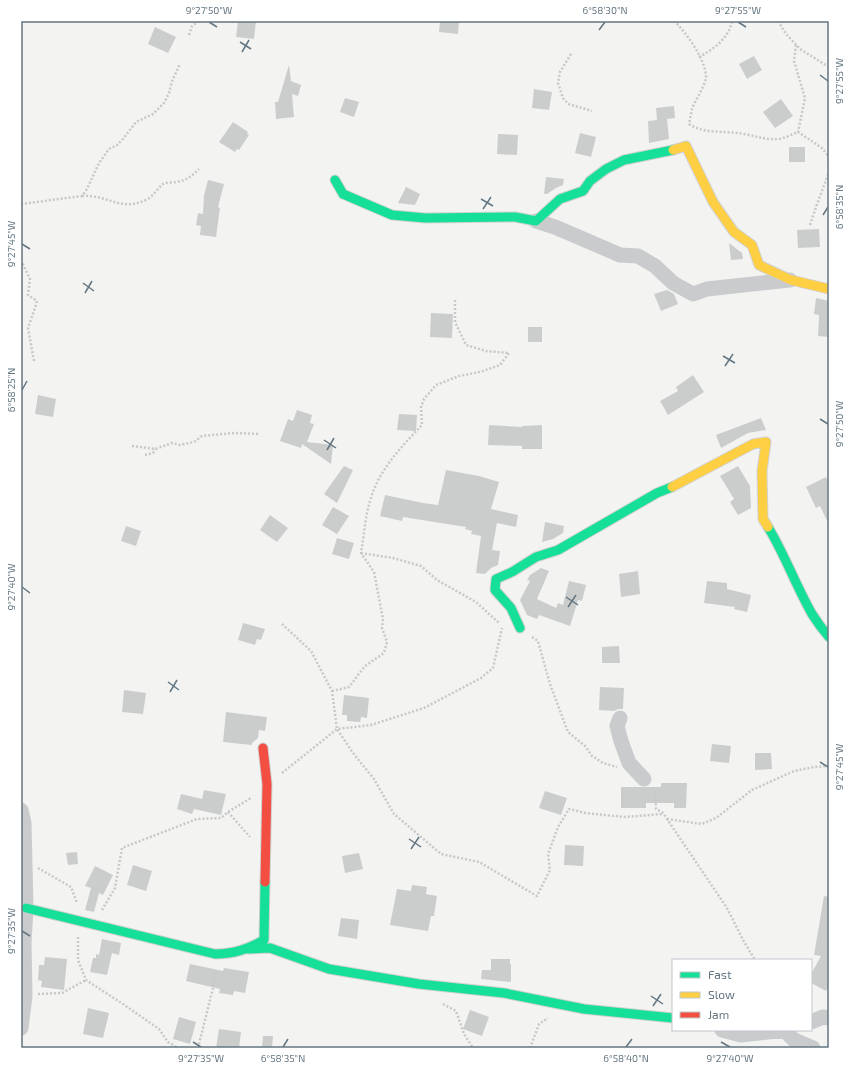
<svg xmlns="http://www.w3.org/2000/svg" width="850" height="1069" viewBox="0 0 850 1069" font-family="'Exo 2',sans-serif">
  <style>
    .building { fill: #cbcdcd }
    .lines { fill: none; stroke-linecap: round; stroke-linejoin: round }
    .fast-casing { stroke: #d0d1d2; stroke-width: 11 }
    .slow-casing { stroke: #d0d1d2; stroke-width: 11 }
    .jam-casing { stroke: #d0d1d2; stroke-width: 11 }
    .path { stroke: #c7c8c8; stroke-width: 2.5; stroke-dasharray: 2 2; stroke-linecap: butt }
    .street { stroke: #c9cbcc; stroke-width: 15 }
    .fast { stroke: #16e098; stroke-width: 9 }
    .slow { stroke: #ffcf43; stroke-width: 9 }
    .jam { stroke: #f24e42; stroke-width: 9 }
    .ticks { fill: none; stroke: #647681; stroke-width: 1.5 }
    .neatline { fill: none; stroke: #647681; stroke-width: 1.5 }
    .ticks-label { font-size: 10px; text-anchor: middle; fill: #647681 }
  </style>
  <rect width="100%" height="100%" fill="#f3f3f2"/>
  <path class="building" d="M238,21H256L254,39L236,37Z
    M440,21H459L458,34L439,32Z
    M155,27L176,37L168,53L148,44Z
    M754,56L762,70L747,79L739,64Z
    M289,65L291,81L301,85L298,96L292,94L294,117L276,119L275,102H278Z
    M534,89L552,92L549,110L532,108Z
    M345,98L359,102L354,117L340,112Z
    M781,99L793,116L775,128L763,112Z
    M674,106L675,118L667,119L669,139L649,143L648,121L657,120L656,108Z
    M233,122L248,132L247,134L249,135L239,150L237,149L235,152L219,142Z
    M580,133L596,137L591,157L575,153Z
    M498,134L518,135L517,155L497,154Z
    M789,147H805V162H789Z
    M546,177L564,179L563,185L556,188L547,194H544Z
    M208,180L224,184L218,207L220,208L216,237L200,235L201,226L196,225L198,213L203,214L204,195Z
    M406,187L420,194L415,205L398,203Z
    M819,229L820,247L798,248L797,230Z
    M729,243L742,253L743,259L731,260Z
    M667,290L674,294L678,304L661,311L654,294Z
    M816,298L829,301V337L818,336L819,315L814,314Z
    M431,313L453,314L452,338L430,337Z
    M528,327H542V342H528Z
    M693,375L704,392L668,415L660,401L678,391L676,387Z
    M38,395L56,399L53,417L35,414Z
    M297,410L312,415L310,423L314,424L307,442L333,445L331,464L302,444L301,448L280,441L288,419L293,421Z
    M399,414L417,415L416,431L397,430Z
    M761,418L766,430L748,433L721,448L716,435Z
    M489,425L522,427V426L542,425V449H522V446L488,445Z
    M344,466L353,470L337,503L324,494Z
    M738,466L750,486L751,508L738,515L730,502L734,499L720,476Z
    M446,470L479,476L499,482L491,509L518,515L516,527L497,523L492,550L500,551L498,565L491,568L485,574L476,573L481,536L471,534L472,531L465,529L466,527L403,517L402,521L380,516L385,495L423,503L438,505Z
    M826,477L829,483V525L820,506L816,508L806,487Z
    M333,507L349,516L337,534L322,525Z
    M270,515L288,528L277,542L260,530Z
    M545,522L564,526L563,533L553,539L542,542Z
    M126,526L141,531L136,546L121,541Z
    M337,538L354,543L349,559L332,554Z
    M541,568L549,571L537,599L556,608L558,603L563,605L569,581L586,585L582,601L578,600L570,626L539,615L537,619L527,615L520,600L530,581L527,580L530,575Z
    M638,571L640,594L621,597L619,574Z
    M707,581L727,583V589L751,595L747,612L734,609L735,607L704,603Z
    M243,623L265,629L261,640L257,639L255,645L238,640Z
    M619,646L620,663H602V647Z
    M600,687L624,688L623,709H618L614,711L599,710Z
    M124,690L146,693L143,714L122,712Z
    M344,695L369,698L367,718L361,717L360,722L347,721V715H342Z
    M226,712L267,717L265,731L259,730L258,738L252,743V745L223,742Z
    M712,744L731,746L729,763L710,761Z
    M755,753H771L772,769L755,770Z
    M661,783H687L686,808H674V803H646V808H621V787H661Z
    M204,790L226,794L221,815L194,809L192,814L177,809L181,794L202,799Z
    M545,791L567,798L561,815L539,808Z
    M565,845L584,846L583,866L564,865Z
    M77,852L78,864L68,865L66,853Z
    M359,853L363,869L345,873L342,856Z
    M133,865L152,871L146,891L127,885Z
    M95,866L113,875L103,895L99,893L94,912L85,910L91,888L85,886Z
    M412,885L427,887L426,894L437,896L434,916H431L428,931L390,925L397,889L411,891Z
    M824,896L829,897V985L826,991L811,983V974L821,956L814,955Z
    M341,918L359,920L357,939L338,936Z
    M102,939L121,943L119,955L112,953L107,975L90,972L93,958H96V954L99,955Z
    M45,957L67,959L64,990L41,987L42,981L38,980L39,965H44Z
    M491,959H510V964H511V982L481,979L482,970H491Z
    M190,964L223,971L224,968L249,972L245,993L234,991L233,995L219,993L220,989L186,981Z
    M88,1008L109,1013L103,1038L83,1034Z
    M470,1010L489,1017L482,1036L463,1029Z
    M179,1017L196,1022L190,1044L173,1039Z
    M219,1029L241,1032L239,1048H216Z
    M263,1036H273L272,1048H262Z"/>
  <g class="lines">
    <defs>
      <path id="fast" d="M335,180L343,194L392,215L425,218L515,217L536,221L560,199L583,191L590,181L606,169L624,160L673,150
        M768,527C785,555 796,586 812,614C817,622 823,630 829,637
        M520,628L511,608L495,590L496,579L512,572L536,557L558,550L657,493L672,487
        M26,908L215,954C234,954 248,949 264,940L265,882
        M248,949L270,948L329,969L419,984L504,993L584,1009L673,1018"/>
      <path id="slow" d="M673,150L686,146L713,202L734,232L752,245L759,265L791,280L829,289
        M672,487L753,444L766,442L762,471L763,519L768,527"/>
      <path id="jam" d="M263,748L267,784L265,882"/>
    </defs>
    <use href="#fast" class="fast-casing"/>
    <use href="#slow" class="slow-casing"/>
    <use href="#jam" class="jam-casing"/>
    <path class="path" d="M674,21C686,32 706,60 706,77C705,87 695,100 692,109C691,114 690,119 689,124C705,135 726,130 744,134C756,136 765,140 778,139C784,139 792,134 798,132L822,148L829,157
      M778,21L786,34L800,49L829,67
      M189,35L192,26L199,21
      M796,45L794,61L805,98L798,132
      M571,54L560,72L558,83L563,98L568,104L592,111
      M699,57C714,49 729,38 732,21
      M82,196C108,194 120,213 148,199C154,195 158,188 163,184C166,182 172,183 176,182C186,181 192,176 199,169
      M21,204L82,196L87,189L99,163L109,149L117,145L123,139L136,122L153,114L164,103L169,93L172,81L180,64
      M810,225L817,204L829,172
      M21,260L30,279L28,295L37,301L35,308L28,328L34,361
      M455,300V322L466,345L486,351L509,353
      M132,446L155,449L172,443L180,445L194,442L202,436L234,433L260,434
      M145,455L153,453L155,449
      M361,553L393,558L421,566L437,580L476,602L499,623
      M282,624L311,651L332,691L337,729L353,753L374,779L394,814L441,854L479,862L537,896L550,870L548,854L558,827L569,809L585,813L625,817L662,814
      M532,637L538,641L550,684L568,732L585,746L592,756L603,763L617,767
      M332,691L349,687L365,666L384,653L387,642L382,628L383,619L374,572L361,553C364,536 365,517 370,501C378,471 401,447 422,425L421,407L424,399L436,385L459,376L480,372L500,365L509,353
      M282,773L337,729L371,725L424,708L481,678L493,668L502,628
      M653,788L655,791L656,809L663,813L727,908L743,940L755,960
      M228,812L250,837
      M667,819L702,824L716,818L752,790L794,771L814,767L829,766
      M38,868L71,887L77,903
      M102,910L115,888L122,848L197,819L221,818L228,812L251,798
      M78,937V960L86,980L123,1004L159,1029L168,1042L178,1048
      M38,994L62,993L86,980
      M443,1004L456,1011L464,1034L473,1048
      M198,1048L213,988L214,970
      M530,1048L539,1024L548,1018"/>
    <path class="street" d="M536,221L555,227L620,255L638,256L655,266L673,283L693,294L707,289L790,280
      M620,718L617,726L621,741L629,763L644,779
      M21,810L24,823L26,908L24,943L25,996L21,1028
      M811,1022L823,1017L829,1018
      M722,1030L741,1035L785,1030
      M784,1030L794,1040L813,1048"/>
    <use href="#fast" class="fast"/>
    <use href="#slow" class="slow"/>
    <use href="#jam" class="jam"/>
  </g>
  <path class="ticks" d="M209,22L217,27M738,22L746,27M599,30L605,22M240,42L251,49M242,52L249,40M820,75L828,81M481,199L493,206M483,209L491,197M823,215L828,207M22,244L30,249M83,283L94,291M85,293L92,281M723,356L735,363M725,366L733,354M22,390L27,381M820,419L828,424M324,440L336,448M327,450L334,438M22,587L30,593M566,597L578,605M568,607L576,595M168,682L179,690M170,692L177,680M820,762L828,767M409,839L421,847M411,849L419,837M22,931L30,936M651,996L663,1004M653,1006L661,994M193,1042L201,1047M721,1042L730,1047M283,1047L288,1039M626,1047L632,1039"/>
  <rect width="850" height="1069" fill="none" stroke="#ffffff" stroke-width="44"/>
  <rect x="672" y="959" width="140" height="72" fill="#ffffff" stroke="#c1c8cd"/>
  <rect x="680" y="972" width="20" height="6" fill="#16e098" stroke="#c1c8cd"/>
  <text x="708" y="979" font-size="12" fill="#647681">Fast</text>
  <rect x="680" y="992" width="20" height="6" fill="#ffcf43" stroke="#c1c8cd"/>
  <text x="708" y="999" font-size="12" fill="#647681">Slow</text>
  <rect x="680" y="1012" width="20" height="6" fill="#f24e42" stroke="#c1c8cd"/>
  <text x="708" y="1019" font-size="12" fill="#647681">Jam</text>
  <rect x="22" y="22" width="806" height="1025" class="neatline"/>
  <g class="ticks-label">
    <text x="209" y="14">9°27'50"W</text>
    <text x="605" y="14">6°58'30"N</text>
    <text x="738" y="14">9°27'55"W</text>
    <text transform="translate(839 81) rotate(-90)" y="4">9°27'55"W</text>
    <text transform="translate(839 207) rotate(-90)" y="4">6°58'35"N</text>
    <text transform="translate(11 244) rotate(-90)" y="4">9°27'45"W</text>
    <text transform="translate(11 390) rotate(-90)" y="4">6°58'25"N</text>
    <text transform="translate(839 424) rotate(-90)" y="4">9°27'50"W</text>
    <text transform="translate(11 587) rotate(-90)" y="4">9°27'40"W</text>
    <text transform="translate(839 767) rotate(-90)" y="4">9°27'45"W</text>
    <text transform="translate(11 931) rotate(-90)" y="4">9°27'35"W</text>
    <text x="201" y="1062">9°27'35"W</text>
    <text x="283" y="1062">6°58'35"N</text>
    <text x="626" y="1062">6°58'40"N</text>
    <text x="730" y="1062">9°27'40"W</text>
  </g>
</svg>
